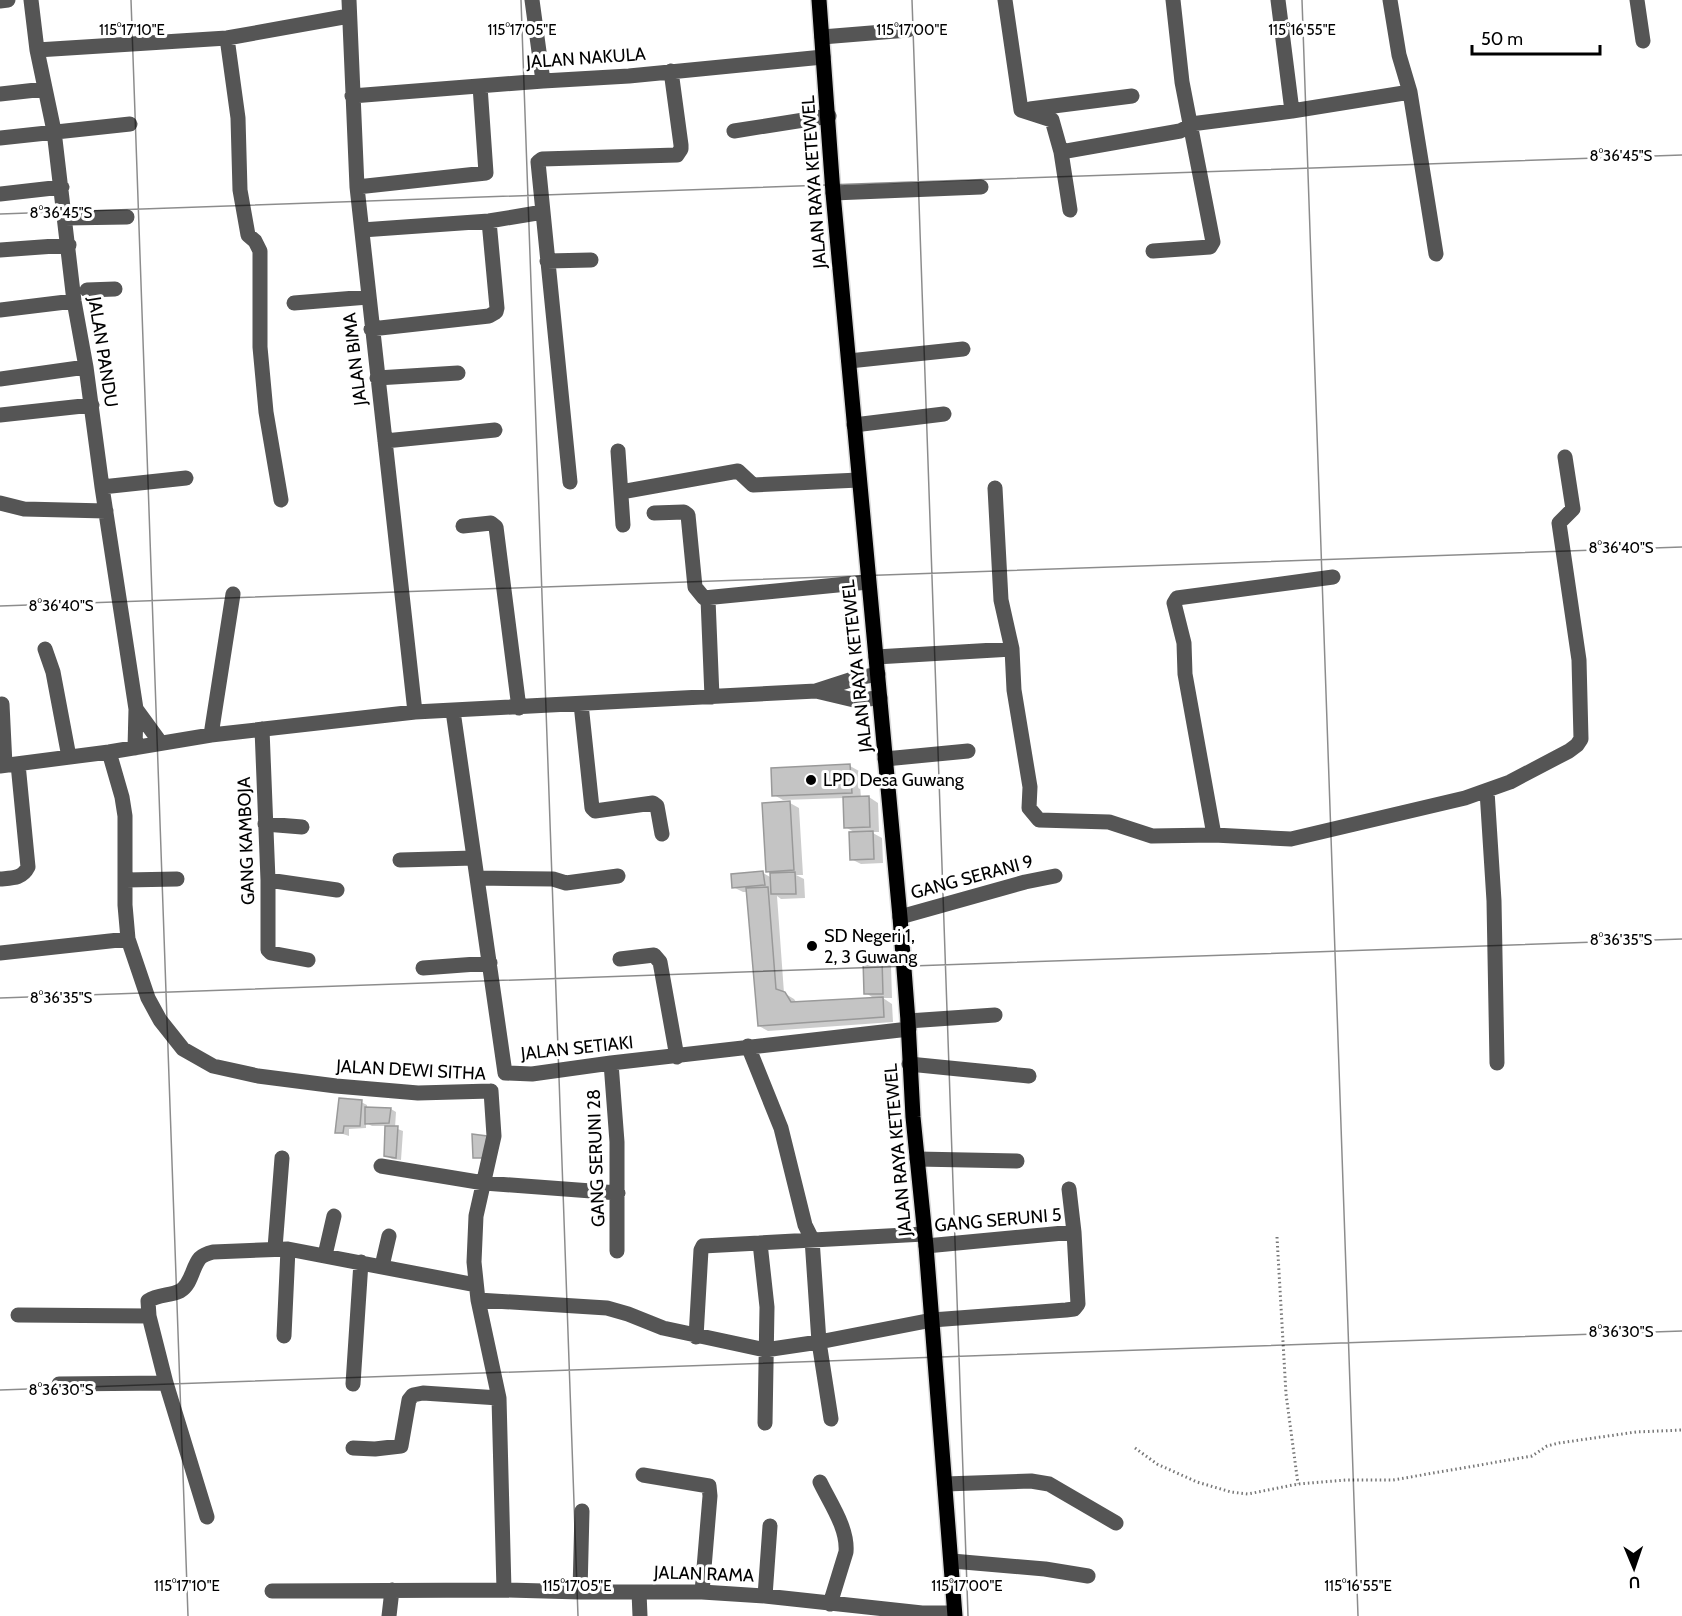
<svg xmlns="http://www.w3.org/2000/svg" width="1682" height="1616" viewBox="0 0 1682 1616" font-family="Cabin,sans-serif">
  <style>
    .shadow { fill: #0003 }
    .building { fill: #c4c4c4; stroke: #999; stroke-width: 1.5 }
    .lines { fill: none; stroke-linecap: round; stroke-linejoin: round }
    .major-casing { stroke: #dbdbdb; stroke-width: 18 }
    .path { stroke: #777; stroke-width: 3; stroke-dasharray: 1.5 3; stroke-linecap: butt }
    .minor { stroke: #555; stroke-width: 15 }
    .major { stroke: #000; stroke-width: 15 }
    .ticks { fill: none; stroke: #000; stroke-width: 1.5; stroke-opacity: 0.45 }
    .poi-dot { fill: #000; stroke: #fff; stroke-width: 2 }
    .labels { text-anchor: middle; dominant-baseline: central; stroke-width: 6; stroke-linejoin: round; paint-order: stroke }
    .street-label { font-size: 18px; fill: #000; stroke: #fff }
    .poi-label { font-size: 18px; fill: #000; stroke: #fff; text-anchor: start }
    .ticks-label { font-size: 15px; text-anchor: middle; fill: #000; stroke: #fff; stroke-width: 6; stroke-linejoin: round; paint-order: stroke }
  </style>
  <rect width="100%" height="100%" fill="#fff"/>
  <path class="shadow" d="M850,766L859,771L861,798L869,797L878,803L879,832H871L882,838L883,863L861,864L851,859L856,833L845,827L844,798L783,800L774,795Z
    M790,803L799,808L803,875H796L804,879L805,898L781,899L777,896L784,993L794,999L797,1003L875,999L866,993L882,960L891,965L892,998H883L892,1004L893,1022L768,1031L759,1026L748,892H743L733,887L763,873L772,878L771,873L767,871Z
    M361,1102L367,1105V1109H391L396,1112L395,1128L403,1131L401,1160L392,1159L386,1156V1126H372L366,1123V1128L349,1129V1136L337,1132Z"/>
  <path class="building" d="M850,764L852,793L772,796L771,768Z
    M869,796L870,827L844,828L843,797Z
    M790,801L794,870L766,872L762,803Z
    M873,831L874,859L850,860L849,832Z
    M763,871L765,885L732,888L731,874Z
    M795,872L796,894H771L770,873Z
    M768,887L776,989L785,992L791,1002L883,997L884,1017L758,1026L746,888Z
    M863,959H882L883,994H864Z
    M339,1098L362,1100L360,1126H344L343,1133H335Z
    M365,1107L391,1108L389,1123L365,1124Z
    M385,1126H398L396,1158L384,1156Z
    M472,1134L487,1136L484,1158H473Z"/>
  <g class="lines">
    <defs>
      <path id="major" d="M819,0L833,193L900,917L908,1021L913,1117L926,1246L955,1616"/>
    </defs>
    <use href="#major" class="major-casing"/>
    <path class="path" d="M1277,1237L1286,1394L1298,1484
      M1135,1448L1157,1464L1197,1482L1231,1492L1248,1494L1298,1484L1346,1480H1393L1532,1456L1547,1446L1559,1443L1636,1432L1682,1430"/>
    <path class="minor" d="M31,0L37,50L54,131L74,301L86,367L102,487L136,709L135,748
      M349,0L357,187L415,712
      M532,0L543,81
      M1005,0L1021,110L1052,120L1061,152L1070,210
      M1278,0L1292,111
      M1390,0L1399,55L1410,92L1436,254
      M1637,0L1643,41
      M0,1L8,0
      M822,37L908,30
      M227,38L238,118L240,190L248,235L255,241L260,251V347L266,412L281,500
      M37,50L227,38L349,16
      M0,94L45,89
      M352,96L543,81L629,76L823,57
      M1030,109L1132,96
      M1191,124L1292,111L1410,92
      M734,131L829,116
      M0,138L130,124
      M1061,152L1180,131L1190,126
      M357,187L486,173L480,86
      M833,193L981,187
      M0,194L62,187
      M65,218L127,217
      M362,230L489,221L543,212
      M0,250L69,245
      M1153,251L1210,247L1213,242L1182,82L1173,0
      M547,261L591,260
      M87,290L115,289
      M294,303L368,297
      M0,310L74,301
      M371,329L489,316L496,312L497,308L489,221
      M849,361L963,349
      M377,378L458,373
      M0,379L86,367
      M0,415L92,405
      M854,425L944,414
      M385,441L495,430
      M618,451L623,525
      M570,482L538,162L542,159L677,155L681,149V145L671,71
      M102,487L186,478
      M995,488L1001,600L1012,649L1014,690L1030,787L1029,808L1039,820L1109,822L1152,836L1214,835L1291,839L1465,798L1510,782L1569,751L1577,745L1581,739L1579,660L1559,523L1573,509L1565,457
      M621,492L738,471L753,485L859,480
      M0,503L24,509L106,511
      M654,513L684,512L688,515L695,587L704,598L868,582
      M463,526L491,523L496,527L519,708
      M708,599L712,697
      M45,649L53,672L69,757
      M876,657L1012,649
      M816,691L854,700L880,698
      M2,704L5,765
      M581,704L592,808L595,811L653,803L657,806L662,834
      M136,709L160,742
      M453,711L505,1073
      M262,729L268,880V950L271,953L308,960
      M211,735L233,594
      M109,752L122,797L125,816V905L128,939L148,998L160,1020L183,1049L213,1066L258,1076L336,1086L418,1093L491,1091
      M885,759L968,751
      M0,766L109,752L211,735L415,712L816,691L853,679L878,674
      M1487,791L1494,901L1497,1063
      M265,824L302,827
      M1214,835L1185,674L1184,643L1174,603L1177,598L1333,577
      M400,860L474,858
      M478,878L553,879L566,883L618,876
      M0,879C12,878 22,879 28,867L18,764
      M126,880L177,879
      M268,880L337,890
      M900,917L1025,882L1055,876
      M0,953L128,939
      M620,959L654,955L660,962L677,1057
      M423,968L490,963
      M908,1021L995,1015
      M748,1046L781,1128L805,1225L812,1239L819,1342L831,1419
      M611,1063L617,1142V1251
      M909,1064L1029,1076
      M505,1073L532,1074L611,1063L909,1029
      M491,1091L494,1136L476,1216L474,1262L478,1300L499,1398L504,1590
      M917,1159L1017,1161
      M381,1166L484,1183L618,1193
      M760,1243L767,1307L765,1423
      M926,1246L1074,1232
      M275,1248L282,1158
      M325,1255L334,1216
      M382,1266L389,1236
      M478,1300L607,1308L628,1314L663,1328L765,1350L819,1342L932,1320L1066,1310L1074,1309L1078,1304L1074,1232L1069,1189
      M18,1315L149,1316
      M284,1336L288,1249
      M696,1337L701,1250L703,1246L924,1234
      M59,1384L166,1383
      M353,1384L361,1262
      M353,1448L375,1449L401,1446L409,1400L413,1395L423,1393L499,1398
      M643,1475L709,1486L710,1496L702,1592
      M820,1482C830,1503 848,1528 846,1552L830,1604
      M945,1484L1031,1481L1049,1484L1116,1523
      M207,1517L166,1383L149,1316L148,1301C158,1294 170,1296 180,1291C192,1284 192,1267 200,1258C203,1255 209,1253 213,1252L288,1249L476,1285
      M952,1561L1045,1569L1088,1576
      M272,1591L504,1590L580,1592H702L765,1596L922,1613H954
      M580,1592L582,1511
      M639,1592L640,1616
      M765,1596L770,1526
      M389,1616L392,1590"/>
    <use href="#major" class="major"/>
  </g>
  <path class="ticks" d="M131,0L188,1616M521,0L578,1616M912,0L968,1616M1302,0L1358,1616M0,214L1682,155M0,606L1682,547M0,998L1682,939M0,1390L1682,1331"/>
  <g class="poi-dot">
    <circle cx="811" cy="780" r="6"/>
    <circle cx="812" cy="946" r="6"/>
  </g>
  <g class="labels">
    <g class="street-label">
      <text transform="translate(586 58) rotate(-4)">JALAN NAKULA</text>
      <text transform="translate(814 182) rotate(-94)">JALAN RAYA KETEWEL</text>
      <text transform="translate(103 352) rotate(81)">JALAN PANDU</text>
      <text transform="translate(355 359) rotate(-97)">JALAN BIMA</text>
      <text transform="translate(857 666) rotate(-96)">JALAN RAYA KETEWEL</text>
      <text transform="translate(246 841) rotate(-92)">GANG KAMBOJA</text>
      <text transform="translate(972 877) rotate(-15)">GANG SERANI 9</text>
      <text transform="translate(577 1048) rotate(-6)">JALAN SETIAKI</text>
      <text transform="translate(411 1070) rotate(3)">JALAN DEWI SITHA</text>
      <text transform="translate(898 1150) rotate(-95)">JALAN RAYA KETEWEL</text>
      <text transform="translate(596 1158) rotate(-92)">GANG SERUNI 28</text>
      <text transform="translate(998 1220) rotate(-5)">GANG SERUNI 5</text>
      <text transform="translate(704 1574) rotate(2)">JALAN RAMA</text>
    </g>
    <g class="poi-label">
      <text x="823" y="780">LPD Desa Guwang</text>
      <text x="824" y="936">SD Negeri 1,<tspan x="824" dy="21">2, 3 Guwang</tspan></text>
    </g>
  </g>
  <g class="ticks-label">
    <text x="132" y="35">115°17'10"E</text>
    <text x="522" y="35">115°17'05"E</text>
    <text x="912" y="35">115°17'00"E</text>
    <text x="1302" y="35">115°16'55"E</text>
    <text x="1621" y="161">8°36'45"S</text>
    <text x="61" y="218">8°36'45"S</text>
    <text x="1621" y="553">8°36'40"S</text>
    <text x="61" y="611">8°36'40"S</text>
    <text x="1621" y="945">8°36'35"S</text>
    <text x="61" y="1003">8°36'35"S</text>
    <text x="1621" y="1337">8°36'30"S</text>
    <text x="61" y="1395">8°36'30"S</text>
    <text x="187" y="1591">115°17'10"E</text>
    <text x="577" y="1591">115°17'05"E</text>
    <text x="967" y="1591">115°17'00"E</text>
    <text x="1358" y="1591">115°16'55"E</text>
  </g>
  <g transform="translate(1634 1568) rotate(178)" stroke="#ffffff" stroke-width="4.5" paint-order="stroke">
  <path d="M0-4.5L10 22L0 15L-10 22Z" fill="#000000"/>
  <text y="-9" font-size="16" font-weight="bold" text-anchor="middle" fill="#000000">U</text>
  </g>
  <path d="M1472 45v9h128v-9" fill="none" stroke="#000000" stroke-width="3"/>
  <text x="1481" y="45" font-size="18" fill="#000000" stroke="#ffffff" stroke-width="4.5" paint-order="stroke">50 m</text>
</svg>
